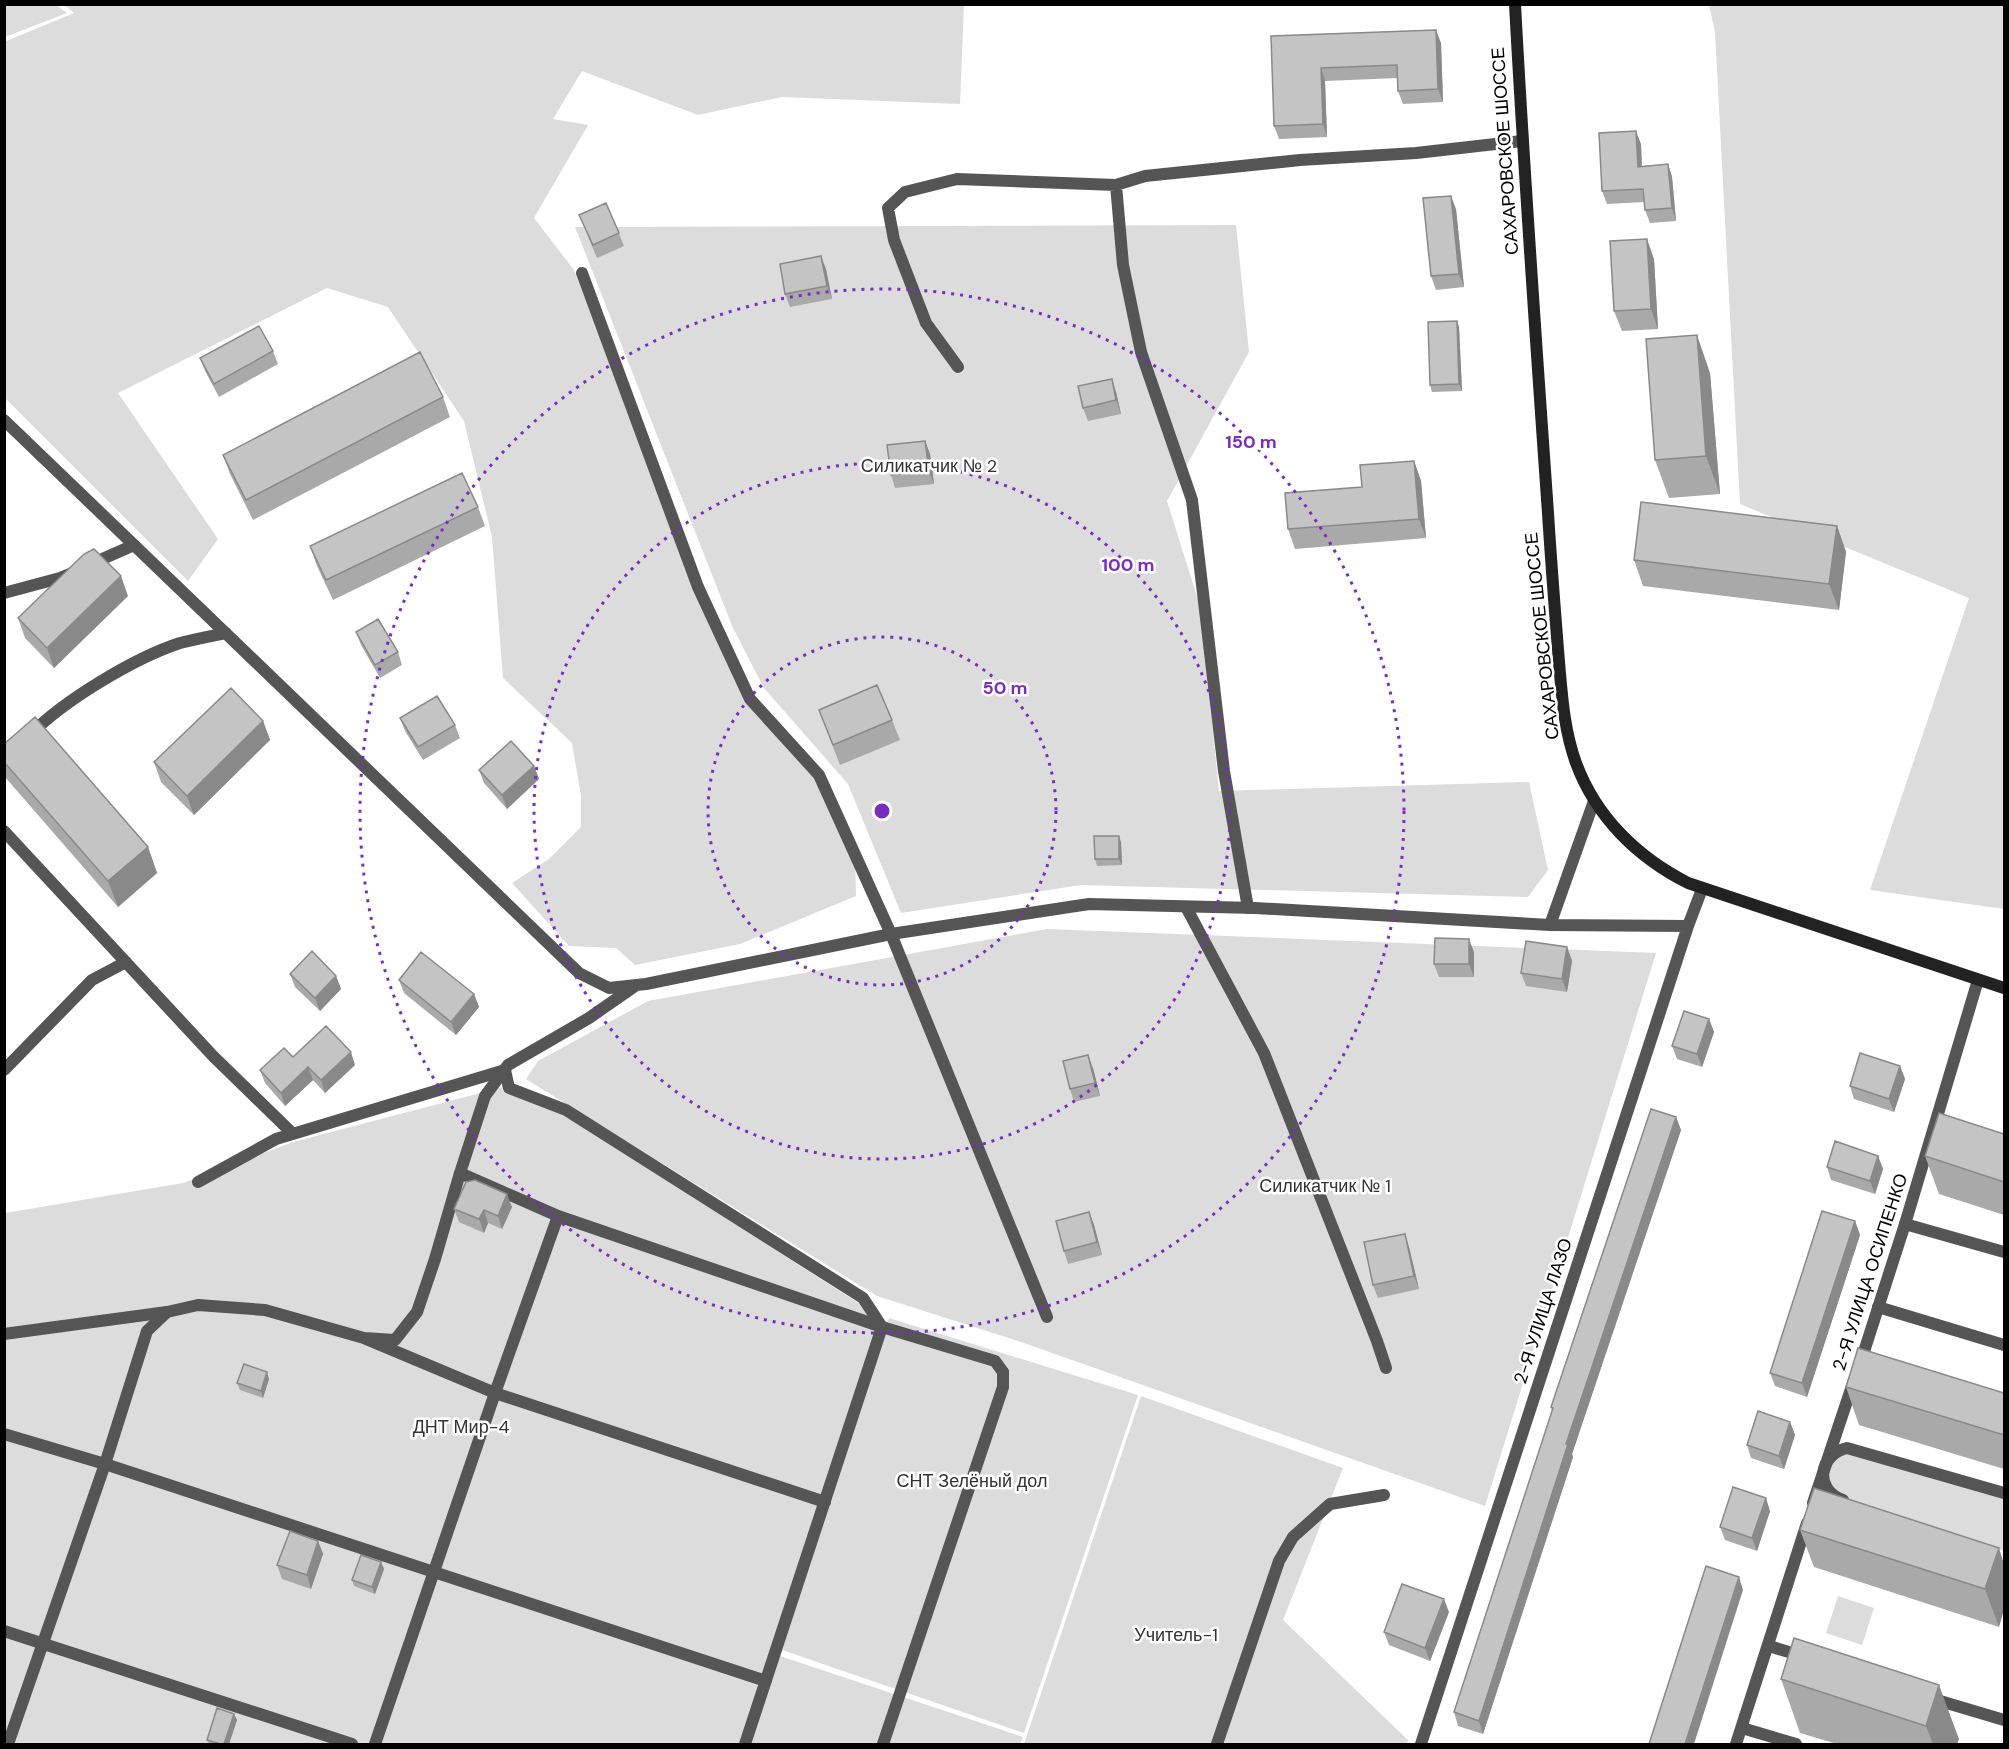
<svg xmlns="http://www.w3.org/2000/svg" width="2009" height="1749" viewBox="0 0 2009 1749" font-family="'DM Sans',sans-serif">
  <style>
    .green { fill: #dcdcdc }
    .lines { fill: none; stroke-linecap: round; stroke-linejoin: round }
    .service { stroke: #555; stroke-width: 12 }
    .minor { stroke: #555; stroke-width: 12 }
    .secondary { stroke: #222; stroke-width: 12 }
    .wall { fill: #a9a9a9 }
    .shaded-wall { fill: #898989 }
    .building { fill: #c4c4c4; stroke: #898989; stroke-width: 1.5 }
    .ring { fill: none; stroke: #7b2cbf; stroke-width: 3; stroke-dasharray: 3 6 }
    .labels { text-anchor: middle; dominant-baseline: central; stroke-width: 5; stroke-linejoin: round; paint-order: stroke }
    .street-label { font-size: 18px; fill: #000; stroke: #fff }
    .park-label { font-size: 18px; fill: #333; stroke: #fff }
    .centre { fill: #7b2cbf; stroke: #fff; stroke-width: 3 }
    .ring-label { font-size: 18px; text-anchor: middle; font-weight: bold; fill: #7b2cbf; stroke: #fff; stroke-width: 5; stroke-linejoin: round; paint-order: stroke }
  </style>
  <rect width="100%" height="100%" fill="#fff"/>
  <path class="green" d="M5,4L56,5L67,13L5,37Z
    M63,4L964,5L960,104L782,97L698,115L582,71L553,119L588,125L534,218L574,270L698,587L750,699L819,775L855,854L856,896L740,944L635,965L616,948L569,946L512,883L549,859L581,827V796L572,743L503,678L492,537L464,421L388,307L327,288L118,393L218,539L188,581L5,398L4,42L74,13Z
    M1709,5H2004V909L1870,890L1969,598L1740,504L1715,32Z
    M1236,225L1249,352L1167,501L1200,606L1219,791L1529,782L1548,870L1528,897L1081,885L901,913L848,784L764,688L733,628L575,227Z
    M1047,929L1656,953L1485,1506L1024,1343L877,1296L526,1079L538,1061L648,1001Z
    M515,1084L882,1318L740,1744H5V1213L183,1183L293,1142Z
    M889,1318L1138,1395L1024,1733L782,1650Z
    M1141,1396L1343,1468L1283,1620L1408,1740L1407,1744H1024Z
    M1841,1451L2004,1493V1551L1848,1502L1827,1488L1830,1466Z
    M1838,1596L1874,1608L1862,1645L1826,1633Z
    M780,1656L1023,1737L1020,1744H750Z"/>
  <g class="lines">
    <path class="service" d="M1116,185L1123,265L1141,352L1192,500L1224,771L1248,908
      M582,273L698,587L750,699L819,775L891,934L1047,1317
      M958,367L926,323L894,240L888,208L905,192L957,179L1116,185L1145,176L1300,160L1416,153L1522,141
      M91,564L134,545
      M4,593L60,578L72,573
      M4,831L213,1056L293,1134
      M1186,907L1264,1053L1377,1341L1386,1368
      M4,1070L92,980L126,962
      M198,1182L276,1139L505,1070L509,1088L566,1110L863,1298L882,1327L745,1744
      M1905,1224L2004,1252
      M1878,1307L2004,1345
      M4,1334L167,1312
      M366,1339L495,1393L825,1502
      M4,1434L105,1464L766,1681
      M1843,1500C1814,1490 1818,1455 1847,1448L2004,1493
      M4,1631L352,1744
      M1769,1646L1805,1657
      M1930,1698L2004,1720
      M1742,1728L1796,1744
      M883,1744L1003,1387V1372
      M1217,1744L1279,1561L1293,1537L1330,1504L1384,1495"/>
    <path class="minor" d="M4,420L579,973L609,988L646,984L891,934L1089,904L1255,908L1550,925L1688,926
      M30,735C63,701 134,658 180,643C195,639 211,636 226,633
      M1550,925L1594,801
      M460,1173L558,1216L882,1327L995,1361L1003,1372
      M1860,1364L1905,1224L1978,980
      M1813,1503L1854,1380
      M8,1744L105,1464L147,1331L167,1312L198,1305L265,1310L364,1338L395,1340L417,1312L435,1259L460,1173L485,1096L508,1065L589,1018L635,986
      M375,1744L495,1393L558,1216
      M1421,1744L1688,926L1702,889
      M1736,1744L1807,1523"/>
    <path class="secondary" d="M1515,4C1524,174 1536,343 1548,513C1551,562 1555,612 1559,662C1562,696 1564,730 1576,763C1596,817 1637,857 1688,883L2004,988"/>
  </g>
  <path class="wall" d="M1271,36L1441,43L1443,102L1403,104L1398,91V78L1325,81L1327,137L1279,139L1274,126Z
    M1641,144L1642,166L1668,164L1672,177L1676,221L1650,223L1645,210V202L1607,204L1602,191Z
    M1456,209L1464,287L1436,290L1431,276Z
    M579,215L619,233L624,246L597,258Z
    M1654,259L1658,329L1622,331L1614,311Z
    M826,269L832,299L790,307L785,294Z
    M1457,321L1459,327L1462,391L1432,392L1430,385Z
    M273,351L278,364L219,397L205,371L200,358Z
    M1710,373L1720,494L1669,498L1655,460Z
    M1116,392L1121,414L1088,421L1083,408Z
    M443,397L450,417L253,520L230,474L223,455Z
    M925,441L930,454L934,484L895,488L891,475Z
    M1414,461L1421,481L1426,538L1295,549L1288,529L1362,487Z
    M478,507L485,526L333,600L317,566L310,546Z
    M1837,526L1846,552L1839,610L1643,586L1634,560Z
    M128,596L54,668L25,638L18,618Z
    M356,632L398,652L402,665L380,678L361,645Z
    M819,710L892,720L900,740L840,765Z
    M400,718L455,725L460,738L423,760L405,731Z
    M263,721L270,740L194,815L161,782L154,762Z
    M4,744L148,847L157,873L118,907L5,777Z
    M534,766L539,779L507,809L484,783L479,770Z
    M1121,842L1122,865L1097,866L1095,859Z
    M1567,947L1572,961L1567,992L1526,986L1521,973Z
    M1474,952V977H1439L1434,964Z
    M290,974L336,976L341,989L320,1011L295,987Z
    M399,980L474,994L479,1007L456,1035L404,993Z
    M1709,1019L1714,1032L1702,1067L1677,1059L1672,1046Z
    M293,1057L355,1065L325,1093L313,1080L285,1106L265,1083L260,1070Z
    M1900,1066L1905,1079L1894,1112L1854,1099L1850,1086Z
    M1093,1068L1100,1096L1074,1102L1070,1089Z
    M1676,1117L1681,1130L1572,1454L1573,1457L1483,1734L1458,1726L1454,1712L1552,1411L1551,1407Z
    M2004,1134V1215L1939,1194L1925,1156Z
    M1878,1156L1883,1169L1875,1194L1831,1180L1827,1167Z
    M512,1207L502,1229L488,1223L484,1233L459,1222L454,1209Z
    M1089,1212L1094,1225L1102,1255L1068,1264L1064,1251Z
    M1855,1221L1860,1235L1807,1397L1775,1386L1770,1373Z
    M1409,1247L1419,1289L1378,1298L1373,1285Z
    M269,1379L263,1398L240,1390L237,1383Z
    M1846,1387L2004,1393V1469L1859,1425Z
    M1790,1422L1795,1435L1784,1469L1751,1458L1747,1445Z
    M1770,1511L1757,1551L1725,1540L1720,1527Z
    M1800,1530L1999,1548V1627L1814,1567Z
    M318,1541L323,1554L311,1589L282,1579L277,1565Z
    M381,1562L384,1569L375,1594L354,1586L352,1580Z
    M1449,1612L1430,1661L1389,1645L1384,1632Z
    M1794,1638L1959,1739L1957,1744H1837L1800,1733L1781,1679Z
    M234,1714L237,1720L229,1744H209L207,1740Z"/>
  <path class="shaded-wall" d="M1436,30L1441,43L1443,102L1438,89Z
    M1321,68L1325,81L1327,137L1323,124Z
    M1636,131L1641,144L1642,180L1638,167Z
    M1668,164L1672,177L1676,221L1672,208Z
    M1451,196L1456,209L1464,287L1459,274Z
    M1647,239L1654,259L1658,329L1651,309Z
    M821,256L826,269L832,299L827,286Z
    M1457,321L1459,327L1462,391L1459,384Z
    M1697,335L1710,373L1720,494L1706,456Z
    M1112,379L1116,392L1121,414L1116,400Z
    M925,441L930,454L934,484L929,471Z
    M1414,461L1421,481L1426,538L1419,519Z
    M1837,526L1846,552L1839,610L1829,584Z
    M121,576L128,596L54,668L47,648Z
    M263,721L270,740L194,815L187,796Z
    M534,766L539,779L507,809L502,795Z
    M1119,836L1121,842L1122,865L1119,859Z
    M148,847L157,873L118,907L108,881Z
    M1469,939L1474,952V977L1469,964Z
    M1567,947L1572,961L1567,992L1562,979Z
    M336,976L341,989L320,1011L315,998Z
    M474,994L479,1007L456,1035L451,1022Z
    M1709,1019L1714,1032L1702,1067L1697,1054Z
    M351,1052L355,1065L325,1093L321,1080Z
    M1088,1055L1093,1068L1100,1096L1095,1083Z
    M1900,1066L1905,1079L1894,1112L1889,1099Z
    M308,1067L313,1080L285,1106L281,1093Z
    M1676,1117L1681,1130L1572,1454L1573,1457L1483,1734L1479,1721L1566,1444Z
    M1878,1156L1883,1169L1875,1194L1870,1181Z
    M507,1194L512,1207L502,1229L498,1216Z
    M484,1210L488,1223L484,1233L479,1219Z
    M1089,1212L1094,1225L1102,1255L1097,1242Z
    M1855,1221L1860,1235L1807,1397L1802,1383Z
    M1405,1234L1409,1247L1419,1289L1414,1276Z
    M267,1372L269,1379L263,1398L261,1391Z
    M1790,1422L1795,1435L1784,1469L1779,1456Z
    M1766,1498L1770,1511L1757,1551L1752,1538Z
    M318,1541L323,1554L311,1589L307,1575Z
    M1999,1548L2004,1564V1610L1999,1627L1985,1589Z
    M381,1562L384,1569L375,1594L372,1587Z
    M1739,1577L1743,1590L1694,1744H1685Z
    M1444,1599L1449,1612L1430,1661L1425,1648Z
    M1939,1685L1959,1739L1957,1744H1933L1926,1726Z
    M234,1714L237,1720L229,1744H224Z"/>
  <path class="building" d="M1436,30L1438,89L1398,91L1397,65L1321,68L1323,124L1274,126L1271,36Z
    M1636,131L1638,167L1668,164L1672,208L1645,210L1643,189L1602,191L1599,133Z
    M1451,196L1459,274L1431,276L1423,198Z
    M606,203L619,233L593,245L579,215Z
    M1647,239L1651,309L1614,311L1610,241Z
    M821,256L827,286L785,294L780,264Z
    M1457,321L1459,384L1430,385L1428,322Z
    M259,326L273,351L214,384L200,358Z
    M1697,335L1706,456L1655,460L1646,339Z
    M420,352L443,397L246,500L223,455Z
    M1112,379L1116,400L1083,408L1078,386Z
    M925,441L929,471L891,475L887,445Z
    M1414,461L1419,519L1288,529L1285,493L1362,487L1360,465Z
    M462,473L478,507L326,580L310,546Z
    M1641,502L1837,526L1829,584L1634,560Z
    M94,549L121,576L47,648L18,618L84,554Z
    M378,619L398,652L375,665L356,632Z
    M877,685L892,720L833,745L819,710Z
    M231,688L263,721L187,796L154,762Z
    M437,696L455,725L418,747L400,718Z
    M35,717L148,847L108,881L4,762V744Z
    M511,741L534,766L502,795L479,770Z
    M1094,836H1119V859H1095Z
    M1435,938L1469,939V964H1434Z
    M1526,941L1567,947L1562,979L1521,973Z
    M312,951L336,976L315,998L290,974Z
    M421,952L474,994L451,1022L399,980Z
    M1684,1011L1709,1019L1697,1054L1672,1046Z
    M326,1026L351,1052L321,1080L308,1067L281,1093L260,1070L284,1048L293,1057Z
    M1860,1053L1900,1066L1889,1099L1850,1086Z
    M1088,1055L1095,1083L1070,1089L1063,1061Z
    M1651,1109L1676,1117L1566,1444H1568L1479,1721L1454,1712L1553,1408L1551,1407Z
    M1939,1113L2004,1134V1182L1925,1156Z
    M1835,1141L1878,1156L1870,1181L1827,1167Z
    M475,1180L507,1194L498,1216L484,1210L479,1219L454,1209L466,1182Z
    M1822,1211L1855,1221L1802,1383L1770,1373Z
    M1089,1212L1097,1242L1064,1251L1056,1221Z
    M1405,1234L1414,1276L1373,1285L1364,1242Z
    M1858,1348L2004,1393V1435L1846,1387Z
    M244,1364L267,1372L261,1391L237,1383Z
    M1758,1411L1790,1422L1779,1456L1747,1445Z
    M1733,1487L1766,1498L1752,1538L1720,1527Z
    M1814,1488L1999,1548L1985,1589L1800,1530Z
    M290,1531L318,1541L307,1575L277,1565Z
    M361,1555L381,1562L372,1587L352,1580Z
    M1706,1566L1739,1577L1685,1744H1649Z
    M1402,1584L1444,1599L1425,1648L1384,1632Z
    M1794,1638L1939,1685L1926,1726L1781,1679Z
    M217,1708L234,1714L224,1744H221L207,1740Z"/>
  <g class="ring">
    <circle cx="882" cy="811" r="174"/>
    <circle cx="882" cy="811" r="348"/>
    <circle cx="882" cy="811" r="522"/>
  </g>
  <g class="labels">
    <g class="street-label">
      <text transform="translate(1505 151) rotate(-94)">САХАРОВСКОЕ ШОССЕ</text>
      <text transform="translate(1542 636) rotate(-96)">САХАРОВСКОЕ ШОССЕ</text>
      <text transform="translate(1870 1272) rotate(-72)">2-Я УЛИЦА ОСИПЕНКО</text>
      <text transform="translate(1543 1311) rotate(-72)">2-Я УЛИЦА ЛАЗО</text>
    </g>
    <g class="park-label">
      <text x="929" y="466">Силикатчик № 2</text>
      <text x="1325" y="1186">Силикатчик № 1</text>
      <text x="461" y="1427">ДНТ Мир-4</text>
      <text x="972" y="1481">СНТ Зелёный дол</text>
      <text x="1176" y="1635">Учитель-1</text>
    </g>
  </g>
  <circle cx="882" cy="811" r="9" class="centre"/>
  <g class="ring-label">
    <text x="1251" y="448">150 m</text>
    <text x="1128" y="571">100 m</text>
    <text x="1005" y="694">50 m</text>
  </g>
  <rect width="2009" height="1749" fill="none" stroke="#000000" stroke-width="12"/>
</svg>
